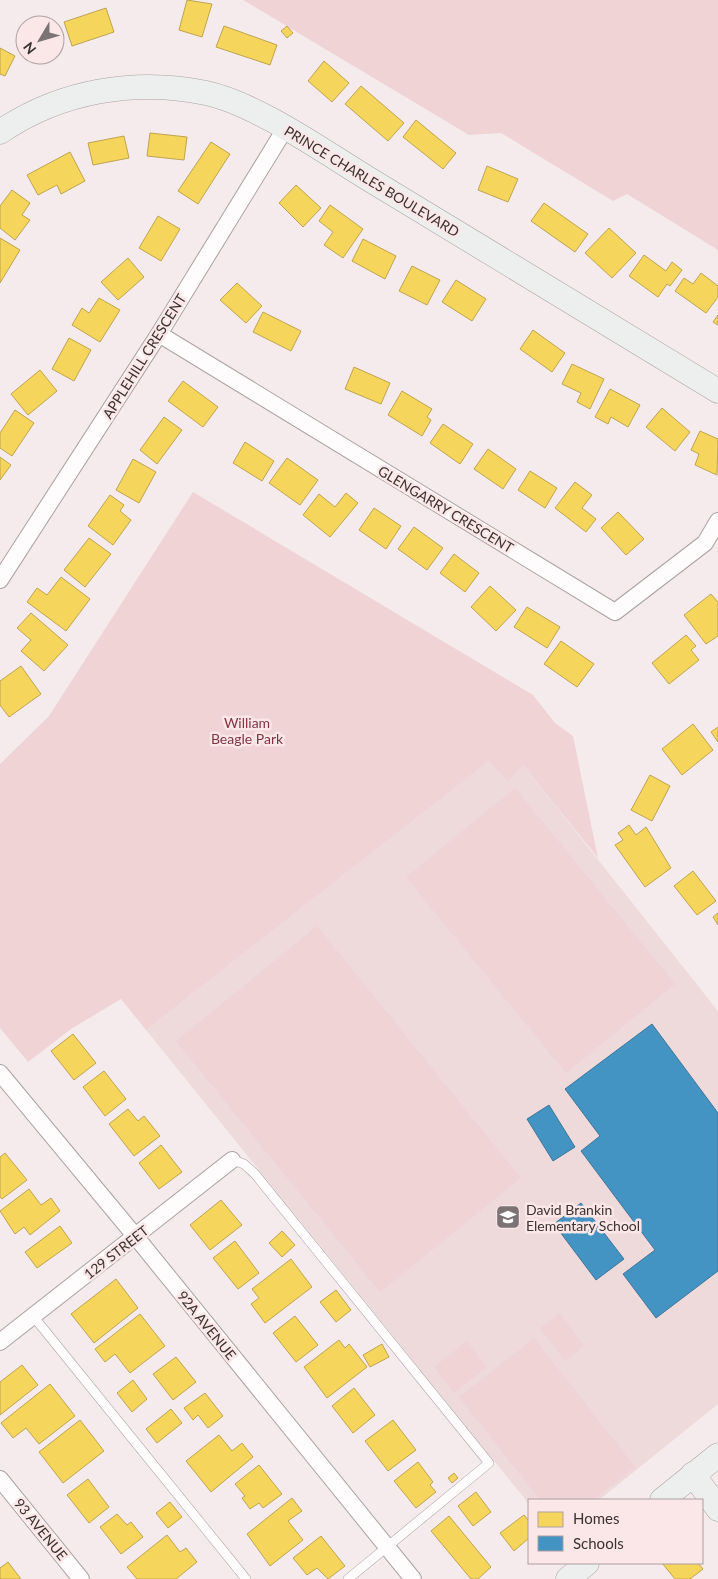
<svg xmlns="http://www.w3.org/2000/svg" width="718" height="1579" viewBox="0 0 718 1579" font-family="Lato,sans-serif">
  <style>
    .built { fill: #eedadb }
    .green { fill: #efd3d5 }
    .homes { fill: #f6d55c; stroke: #bea450 }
    .schools { fill: #4393c3; stroke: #407698 }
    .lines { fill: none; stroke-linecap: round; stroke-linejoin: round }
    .lane-casing { stroke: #aaa2a3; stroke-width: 10 }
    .street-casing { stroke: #aaa2a3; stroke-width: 18 }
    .secondary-casing { stroke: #aaa2a3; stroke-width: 25 }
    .lane { stroke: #fefcfc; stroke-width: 9 }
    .street { stroke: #fefcfc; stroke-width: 16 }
    .secondary { stroke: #edeeee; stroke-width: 24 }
    .labels { text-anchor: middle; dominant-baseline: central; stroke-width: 5; stroke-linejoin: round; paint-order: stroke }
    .street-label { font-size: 14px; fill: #3a3233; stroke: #fbe7e8 }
    .park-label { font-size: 14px; fill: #813541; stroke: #fbe7e8 }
    .poi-label { font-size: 14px; fill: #3a3233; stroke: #fbe7e8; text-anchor: start }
  </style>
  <rect width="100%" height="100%" fill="#f6ebec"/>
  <path class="built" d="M508,746L718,1011V1404L599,1500H529V1504L146,1030Z"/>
  <path class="green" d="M243,0H718V250L627,194L613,201L501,133L469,135Z
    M193,492L533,695L555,723L573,736L598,858L523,765L508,781L489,761L146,1030L121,999L71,1029L28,1062L0,1028V764L49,716Z
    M515,788L675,984L566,1073L406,877Z
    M317,926L521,1178L380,1292L176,1041Z
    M559,1313L584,1346L565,1361L540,1328Z
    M534,1338L635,1467L593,1500H540L459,1397Z
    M467,1341L487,1367L454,1393L434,1367Z"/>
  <path class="homes" d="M187,0L212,4L202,37L179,30Z
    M106,8L114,32L72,46L64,22Z
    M224,26L277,45L270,65L216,47Z
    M287,26L293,33L287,38L281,31Z
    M55,34L60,47L55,49Z
    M25,35V55H39L26,60L18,38Z
    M0,48L15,56L5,76L0,74Z
    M324,61L349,83L332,102L308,81Z
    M361,86L404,123L388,141L345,104Z
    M416,120L456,153L443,169L403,137Z
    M150,133L187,137L184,160L147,156Z
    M124,136L129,158L93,165L88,143Z
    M211,142L230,154L198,204L178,191Z
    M70,152L85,181L61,194L57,185L38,195L27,175Z
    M487,166L518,179L508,202L478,190Z
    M296,185L321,208L303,227L279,203Z
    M12,190L30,203L22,215L30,220L15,240L0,228V206Z
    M544,203L588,234L575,252L531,221Z
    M330,205L363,229L343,258L324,245L333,232L319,221Z
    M158,216L180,229L161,261L139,248Z
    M609,228L636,253L612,278L585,253Z
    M0,238L20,250L0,283Z
    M363,239L396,256L385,279L352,261Z
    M644,255L666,271L672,262L682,270L670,286L667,284L658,297L629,276Z
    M128,258L144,277L118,300L101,282Z
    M412,266L440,280L427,305L399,291Z
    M701,273L718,286V297L706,313L675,291L684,278L693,284Z
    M456,280L486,299L472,321L442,302Z
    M237,283L262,306L246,323L220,300Z
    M99,298L120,310L100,342L72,325L82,308L89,313Z
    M263,312L301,331L291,351L253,332Z
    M718,315V325L713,322Z
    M533,330L565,353L552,372L520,349Z
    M69,338L91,350L74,381L52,369Z
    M572,364L604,379L590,409L577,402L581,393L562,384Z
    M354,367L390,383L381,404L345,389Z
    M40,370L57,391L28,415L11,394Z
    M183,381L218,407L203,427L168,401Z
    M610,389L640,405L628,427L611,417L608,424L595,417Z
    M402,391L432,409L427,417L431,420L422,436L388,415Z
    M662,408L690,432L675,451L646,427Z
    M15,410L34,423L12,456L0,448V433Z
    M164,417L182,430L157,464L140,450Z
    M443,424L473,444L460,464L430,443Z
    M700,431L718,439L717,475L695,465L699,454L691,450Z
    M245,442L274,461L262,481L233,463Z
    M488,449L516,469L503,489L474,469Z
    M0,457L11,465L0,480Z
    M287,458L318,480L300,505L269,483Z
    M133,459L156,472L139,503L116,490Z
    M530,471L557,488L545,508L518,490Z
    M575,482L592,495L582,508L596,519L586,532L555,508Z
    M346,493L358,503L330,537L303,515L319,494L335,507Z
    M110,495L124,505L120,511L131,520L113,545L88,526Z
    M374,508L401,526L386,549L359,530Z
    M618,512L644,539L626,555L601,528Z
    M414,527L443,548L427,570L398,549Z
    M89,538L111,554L85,587L64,570Z
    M454,554L479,573L465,592L440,573Z
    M61,577L90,599L66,631L27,602L37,588L47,595Z
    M490,586L516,610L496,631L471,607Z
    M711,594L718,602V636L706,644L684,615Z
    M527,607L560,627L547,648L514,627Z
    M31,613L68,645L44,671L21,651L31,640L17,628Z
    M686,635L696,646L691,650L699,660L669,684L652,663Z
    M561,641L594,664L577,687L544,664Z
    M21,666L41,694L9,717L0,705V681Z
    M693,724L713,750L682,775L662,749Z
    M718,727V742L711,732Z
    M650,775L670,786L652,821L631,810Z
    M629,825L636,835L646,827L671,868L645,887L615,845L623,840L618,833Z
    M693,871L716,901L697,915L674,886Z
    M718,913V925L713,917Z
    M73,1034L96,1063L74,1080L51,1051Z
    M104,1071L126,1099L105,1116L83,1087Z
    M128,1109L138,1121L144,1116L160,1136L134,1156L109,1124Z
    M161,1145L182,1172L159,1189L139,1163Z
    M5,1153L27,1180L2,1199L0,1197V1157Z
    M29,1189L41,1205L51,1198L60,1211L30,1235L24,1227L15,1234L0,1211Z
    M221,1200L242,1225L210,1250L190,1225Z
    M60,1226L72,1243L37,1268L25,1252Z
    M282,1231L295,1245L282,1257L269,1243Z
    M235,1241L259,1273L238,1289L213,1258Z
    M291,1259L312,1287L265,1323L251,1304L259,1298L252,1289Z
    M116,1279L138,1308L94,1343L71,1314Z
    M336,1290L351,1310L336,1322L320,1302Z
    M140,1314L165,1346L130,1373L115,1354L105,1362L95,1349Z
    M295,1316L318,1345L296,1362L273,1333Z
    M339,1340L345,1348L349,1344L367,1367L327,1398L304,1367Z
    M382,1344L389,1357L370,1367L363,1355Z
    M176,1357L196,1382L173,1400L153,1374Z
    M22,1365L38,1385L0,1415V1382Z
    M133,1380L147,1399L132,1412L117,1393Z
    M50,1384L75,1416L39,1444L26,1428L13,1438L1,1423Z
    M354,1388L375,1415L353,1433L332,1406Z
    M205,1393L223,1416L208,1428L198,1415L193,1420L184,1408Z
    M171,1409L182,1423L157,1443L146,1429Z
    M80,1420L104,1451L63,1483L39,1452Z
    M393,1420L416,1450L388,1471L365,1441Z
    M219,1435L232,1451L242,1443L253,1457L211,1492L186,1461Z
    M418,1462L433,1482L430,1485L436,1492L416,1508L394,1481Z
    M259,1465L282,1494L263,1508L259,1503L250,1509L242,1498L245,1496L235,1484Z
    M454,1473L458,1478L452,1483L448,1478Z
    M88,1479L109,1507L89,1523L67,1495Z
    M476,1492L491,1512L473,1526L458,1506Z
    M292,1498L302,1511L288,1521L303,1540L270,1566L247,1534Z
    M170,1502L182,1517L168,1528L156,1513Z
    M117,1514L127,1525L131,1522L143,1537L121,1554L100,1527Z
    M524,1515L529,1521V1538L514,1551L500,1533Z
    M449,1516L491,1567L478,1579H471L431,1531Z
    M167,1535L180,1552L186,1548L197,1562L176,1579H137L127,1567Z
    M321,1536L345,1566L328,1579L317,1568L307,1575L293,1558Z
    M8,1562L21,1579H0V1568Z
    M662,1563H698L703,1569L690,1579H675Z"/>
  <path class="schools" d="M652,1024L718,1113V1271L656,1318L623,1274L655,1250L581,1151L600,1136L565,1089Z
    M549,1105L575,1147L553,1161L527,1119Z
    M581,1203L624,1259L596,1280L554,1224Z"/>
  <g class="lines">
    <defs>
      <path id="lane" d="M232,1160L244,1164L255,1174L489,1463L348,1579
        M33,1316L246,1579"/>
      <path id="street" d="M159,334L615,612L705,543L718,521
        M0,580L159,334L285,129
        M0,1073L136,1237L413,1579
        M0,1342L232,1160
        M0,1479L81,1579"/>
      <path id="secondary" d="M0,132C60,91 135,78 206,93C258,104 330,156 377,184C491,253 604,322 718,391
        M693,1474L718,1509
        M662,1500L718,1455
        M568,1579L587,1563"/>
    </defs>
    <use href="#lane" class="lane-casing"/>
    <use href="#street" class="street-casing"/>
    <use href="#secondary" class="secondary-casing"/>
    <use href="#lane" class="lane"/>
    <use href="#street" class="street"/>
    <use href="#secondary" class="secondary"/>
  </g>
  <defs>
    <symbol id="school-square" viewBox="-11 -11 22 22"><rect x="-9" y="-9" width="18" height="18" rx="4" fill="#7c7374" stroke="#fbe7e8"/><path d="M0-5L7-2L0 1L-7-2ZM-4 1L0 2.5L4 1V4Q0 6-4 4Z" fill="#fff"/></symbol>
  </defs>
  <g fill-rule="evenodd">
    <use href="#school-square" x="494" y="1203" width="28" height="28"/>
  </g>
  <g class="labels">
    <g class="street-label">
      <text transform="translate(372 181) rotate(31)">PRINCE CHARLES BOULEVARD</text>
      <text transform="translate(144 356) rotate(-58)">APPLEHILL CRESCENT</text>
      <text transform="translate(446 509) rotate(31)">GLENGARRY CRESCENT</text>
      <text transform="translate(116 1252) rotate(-38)">129 STREET</text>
      <text transform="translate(207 1325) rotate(51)">92A AVENUE</text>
      <text transform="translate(41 1529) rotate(51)">93 AVENUE</text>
    </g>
    <g class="park-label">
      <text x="247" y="722">William<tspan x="247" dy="16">Beagle Park</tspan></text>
    </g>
    <g class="poi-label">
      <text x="526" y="1209">David Brankin<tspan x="526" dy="16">Elementary School</tspan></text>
    </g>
  </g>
  <rect x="528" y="1499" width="175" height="65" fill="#fbe7e8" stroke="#ae9fa0"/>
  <rect x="538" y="1512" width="25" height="15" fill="#f6d55c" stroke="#ae9fa0"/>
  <text x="573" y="1524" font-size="15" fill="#3a3233">Homes</text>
  <rect x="538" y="1536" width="25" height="15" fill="#4393c3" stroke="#ae9fa0"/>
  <text x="573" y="1549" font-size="15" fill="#3a3233">Schools</text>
  <g transform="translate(40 40) rotate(232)"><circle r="24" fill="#fbe7e8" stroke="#ae9fa0"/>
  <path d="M0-4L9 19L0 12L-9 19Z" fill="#7c7374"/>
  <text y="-8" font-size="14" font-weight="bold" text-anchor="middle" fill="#3a3233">N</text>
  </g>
</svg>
